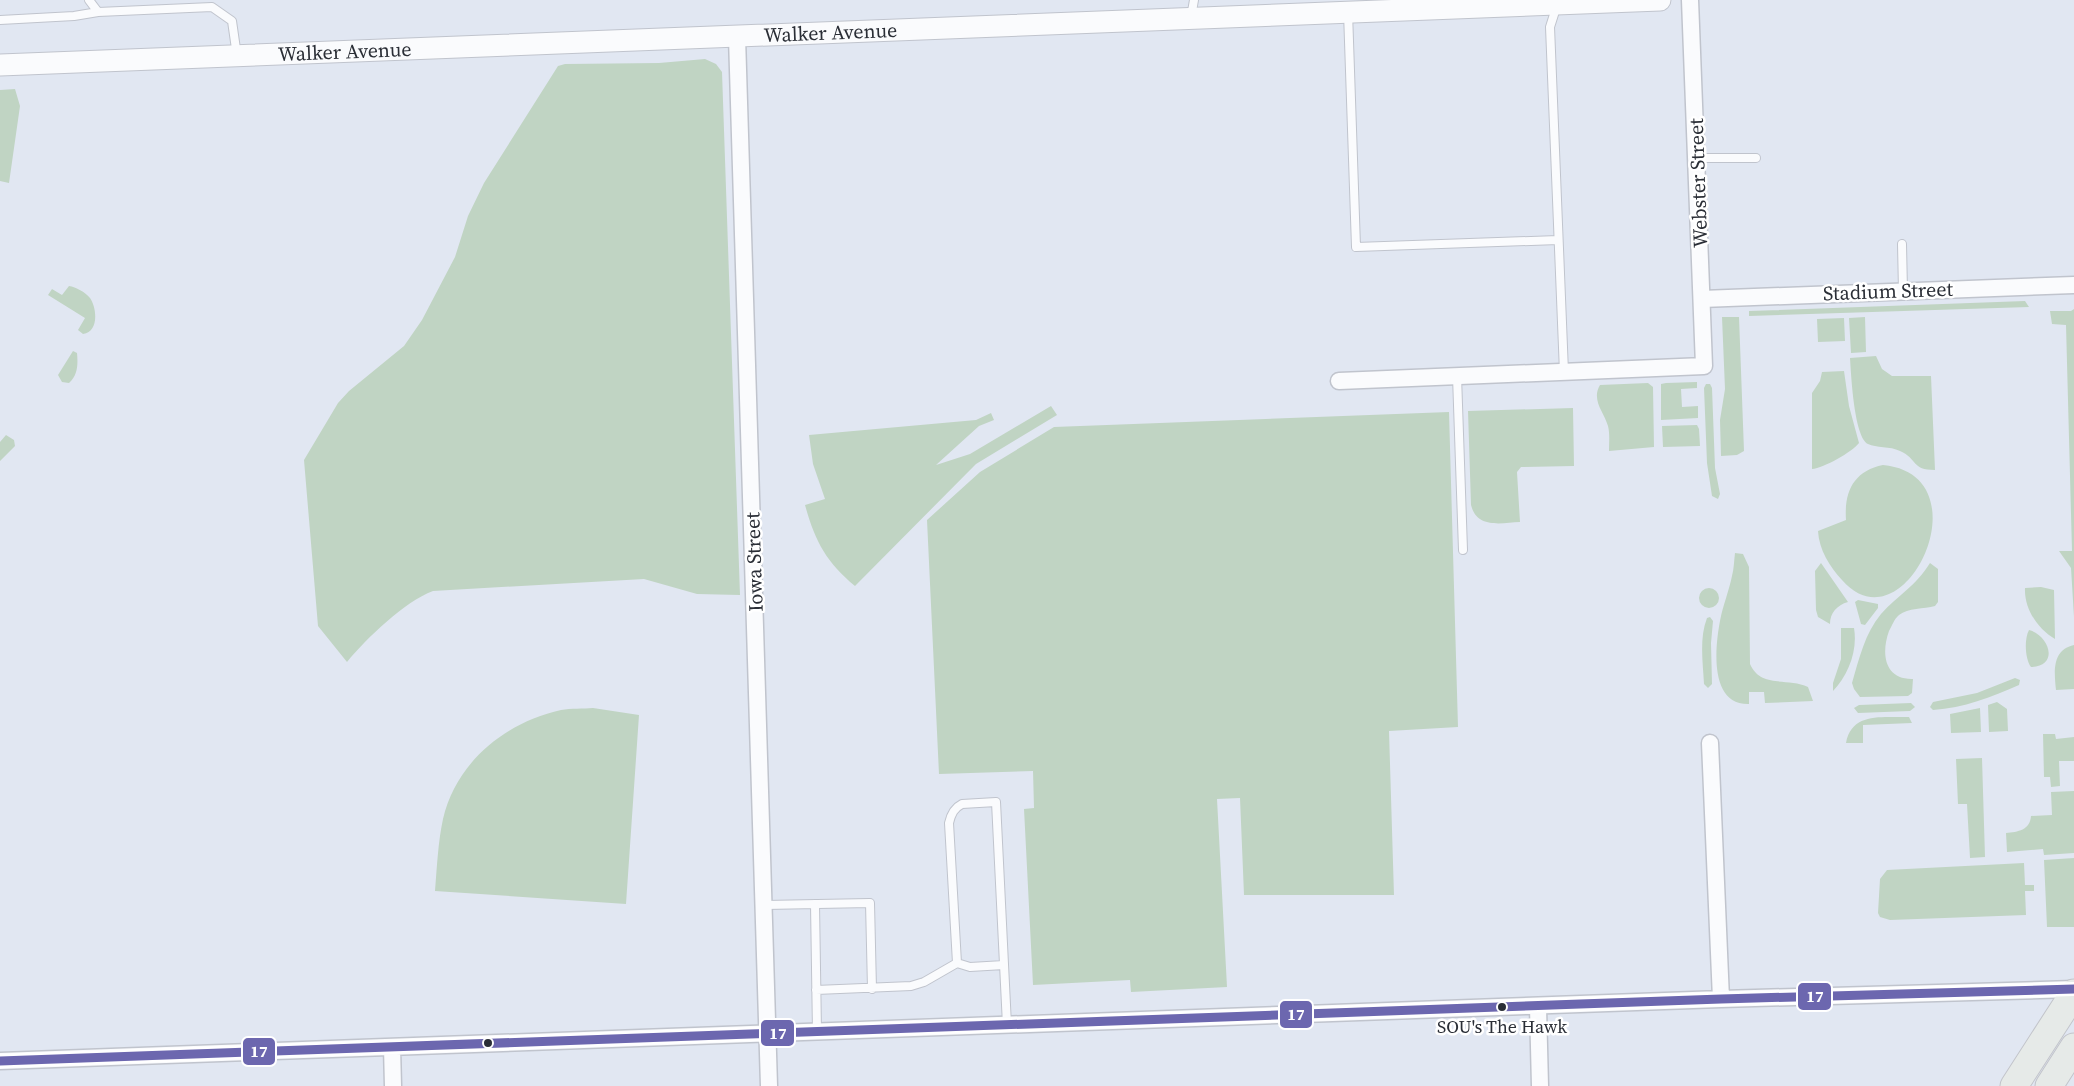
<svg xmlns="http://www.w3.org/2000/svg" width="2074" height="1086" viewBox="0 0 2074 1086" font-family="'Source Serif 4',serif">
  <style>
    .green { fill: #c0d4c3 }
    .lines { fill: none; stroke-linecap: round; stroke-linejoin: round }
    .service-casing { stroke: #c0c4cd; stroke-width: 10 }
    .minor-casing { stroke: #c0c4cd; stroke-width: 19 }
    .tertiary-casing { stroke: #c0c4cd; stroke-width: 23 }
    .primary-casing { stroke: #c2c4ca; stroke-width: 29 }
    .service { stroke: #fafbfd; stroke-width: 8 }
    .minor { stroke: #fafbfd; stroke-width: 16 }
    .tertiary { stroke: #fafbfd; stroke-width: 21 }
    .primary { stroke: #e6eae8; stroke-width: 27 }
    .bus-1-casing { stroke: #fff; stroke-width: 14 }
    .bus-1 { stroke: #6c67af; stroke-width: 9 }
    .bus-dot { fill: #2a2e36; stroke: #fff; stroke-width: 2 }
    .labels { text-anchor: middle; dominant-baseline: central; stroke-width: 5; stroke-linejoin: round; paint-order: stroke }
    .bus-label { font-size: 18px; fill: #2a2e36; stroke: #fff }
    .street-label { font-size: 20px; fill: #2a2e36; stroke: #fff }
    .line-badge { stroke: #fff; stroke-width: 2 }
    .badge-label { font-size: 16px; text-anchor: middle; font-weight: bold; fill: #fff }
  </style>
  <rect width="100%" height="100%" fill="#e1e7f2"/>
  <path class="green" d="M705,59L716,64L722,72L740,595L697,594L644,579L433,591C404,602 367,638 347,662L318,626L304,460L338,403L349,391L404,346L422,320L455,257L468,216L484,183L558,66L565,64L659,63Z
    M15,89L20,106L9,183L0,181V90Z
    M69,286C76,287 85,292 90,298C97,308 99,332 83,334L78,330L85,318L48,295L52,289L62,295Z
    M2025,301L2029,307L1749,316V311Z
    M2074,309V617L2071,568L2059,551H2072L2066,325L2052,324L2050,311H2071Z
    M1722,317H1739L1744,451L1737,455L1721,456L1720,420L1725,389Z
    M1865,317L1866,352L1851,353L1849,318Z
    M1844,318L1845,341L1818,342L1817,319Z
    M73,351L77,353C78,364 78,375 69,383L62,382L58,375Z
    M1876,356L1882,369L1892,376H1931L1935,470C1911,470 1918,459 1900,451C1890,446 1876,448 1868,444C1854,437 1851,373 1850,358Z
    M1844,371L1849,406L1859,443C1852,452 1824,468 1812,469V393L1820,381L1822,372Z
    M1697,382V388L1681,389L1682,407L1698,406V418L1661,420V384L1666,383Z
    M1648,383L1653,387L1654,447L1609,451C1609,443 1610,434 1608,426C1604,412 1591,400 1600,385Z
    M1706,384H1710L1712,388L1715,468L1720,494L1718,499L1712,496L1707,463L1704,388Z
    M1051,406L1057,415L976,464L855,586C826,562 815,541 805,505L825,499L813,464L809,435L976,420L991,413L994,420L979,426L936,465L970,454Z
    M1573,408L1574,466L1521,467L1517,472L1520,522C1501,523 1477,529 1471,505L1468,411Z
    M1449,412L1458,727L1389,731L1394,895H1244L1240,798L1217,799L1227,987L1131,992L1130,980L1033,985L1024,809L1034,808L1033,771L939,774L927,520L980,472L1054,427Z
    M1697,425L1699,429L1700,446L1663,447L1662,426Z
    M6,435L14,440L15,446L0,461V442Z
    M1883,465C1987,475 1905,652 1842,580C1830,567 1819,550 1818,531L1846,520C1844,491 1854,471 1883,465Z
    M1735,553L1743,554L1749,567L1750,664C1761,689 1788,677 1808,687L1813,701L1765,703L1764,692H1749V704C1709,705 1715,647 1720,621C1723,605 1729,591 1732,576C1734,568 1734,561 1735,553Z
    M1821,563L1848,602C1837,605 1830,613 1830,624L1818,617L1816,610L1815,571Z
    M1930,563L1938,569V602L1935,606C1924,609 1908,608 1899,615C1894,619 1892,626 1889,631C1881,653 1884,680 1913,679L1912,693L1908,696L1860,697L1854,689L1852,683C1859,659 1865,633 1881,614C1899,594 1915,587 1930,563Z
    M2041,587L2054,590L2055,639C2038,629 2024,609 2025,588Z
    M1699 598a10 10 0 1 1 20 0a10 10 0 1 1-20 0Z
    M1858,600L1878,604V608L1865,625L1861,624L1855,602Z
    M1710,617L1713,621L1711,643L1712,684L1708,688L1704,684C1703,663 1699,639 1707,618Z
    M1841,628H1854C1858,651 1848,675 1833,691V683L1841,659Z
    M2029,630C2049,635 2060,666 2031,667C2025,659 2024,639 2029,630Z
    M2074,645V689L2056,690C2054,671 2052,650 2074,645Z
    M2015,678L2020,680L2019,685C1991,697 1964,708 1933,710L1930,707L1933,702L1977,693Z
    M1997,702L2007,709L2008,731L1989,732L1988,705Z
    M1911,703L1915,707L1910,711L1858,713L1854,708L1859,705Z
    M593,708L639,715L626,904L435,891C437,867 438,842 443,819C456,762 506,722 561,710C571,708 583,709 593,708Z
    M1980,708L1981,732L1951,733L1950,714Z
    M1909,717L1912,723L1863,725V743H1846C1852,711 1884,718 1909,717Z
    M2043,734H2055L2056,739L2074,737V761H2059L2060,786L2051,787L2050,777H2044Z
    M1982,758L1985,857L1970,858L1967,804H1958L1956,759Z
    M2074,791V853L2044,855L2043,849L2007,852L2006,833C2018,832 2030,830 2031,816L2052,815L2051,792Z
    M2074,858V927H2047L2044,860Z
    M2024,863L2025,885H2034V891H2025L2026,915L1890,920L1880,917L1878,913L1880,879L1887,870Z"/>
  <g class="lines">
    <defs>
      <path id="service" d="M89,0L98,12L212,7L232,21L237,56
        M1557,5L1550,27L1564,372
        M1348,12L1356,247L1558,240
        M1191,17L1194,0
        M0,20L74,16L98,12
        M1697,158H1756
        M1902,244L1903,291
        M1457,376L1463,550
        M815,904L817,1032
        M765,905L870,903L872,989
        M957,963L970,967L1004,965
        M816,990L911,986L924,982L957,963L949,823C951,814 954,808 962,804L996,802L1007,1025"/>
      <path id="minor" d="M737,37L769,1086
        M1702,299L2074,285
        M1339,381L1704,366L1690,0
        M1710,743L1721,999
        M1538,1007L1540,1086
        M392,1047L393,1086
        M0,1061L1721,999L2074,989"/>
      <g id="tertiary">
        <path id="s1" d="M0,65L1660,0"/>
      </g>
      <path id="primary" d="M2014,1086L2074,993
        M2049,1086L2074,1047"/>
    </defs>
    <use href="#service" class="service-casing"/>
    <use href="#minor" class="minor-casing"/>
    <use href="#tertiary" class="tertiary-casing"/>
    <use href="#primary" class="primary-casing"/>
    <use href="#service" class="service"/>
    <use href="#minor" class="minor"/>
    <use href="#tertiary" class="tertiary"/>
    <use href="#primary" class="primary"/>
    <defs>
      <path id="bus-1" d="M0,1061L1721,999L2074,989"/>
    </defs>
    <use href="#bus-1" class="bus-1-casing"/>
    <use href="#bus-1" class="bus-1"/>
  </g>
  <g class="bus-dot">
    <circle cx="1502" cy="1007" r="5"/>
    <circle cx="488" cy="1043" r="5"/>
  </g>
  <g class="labels">
    <g class="bus-label">
      <text x="1502" y="1026">SOU's The Hawk</text>
    </g>
    <g class="street-label">
      <text stroke="none"><textPath href="#s1" startOffset="831">Walker Avenue</textPath></text>
      <text stroke="none"><textPath href="#s1" startOffset="345">Walker Avenue</textPath></text>
      <text transform="translate(1698 183) rotate(-92)">Webster Street</text>
      <text transform="translate(1888 291) rotate(-2)">Stadium Street</text>
      <text transform="translate(754 562) rotate(-92)">Iowa Street</text>
    </g>
  </g>
  <g class="line-badge">
    <rect x="1797" y="982" width="35" height="29" rx="6" fill="#6c67af"/>
    <rect x="1279" y="1000" width="34" height="29" rx="6" fill="#6c67af"/>
    <rect x="760" y="1019" width="35" height="28" rx="6" fill="#6c67af"/>
    <rect x="242" y="1037" width="34" height="29" rx="6" fill="#6c67af"/>
  </g>
  <g class="badge-label">
    <text x="1815" y="1002">17</text>
    <text x="1296" y="1020">17</text>
    <text x="778" y="1039">17</text>
    <text x="259" y="1057">17</text>
  </g>
</svg>
